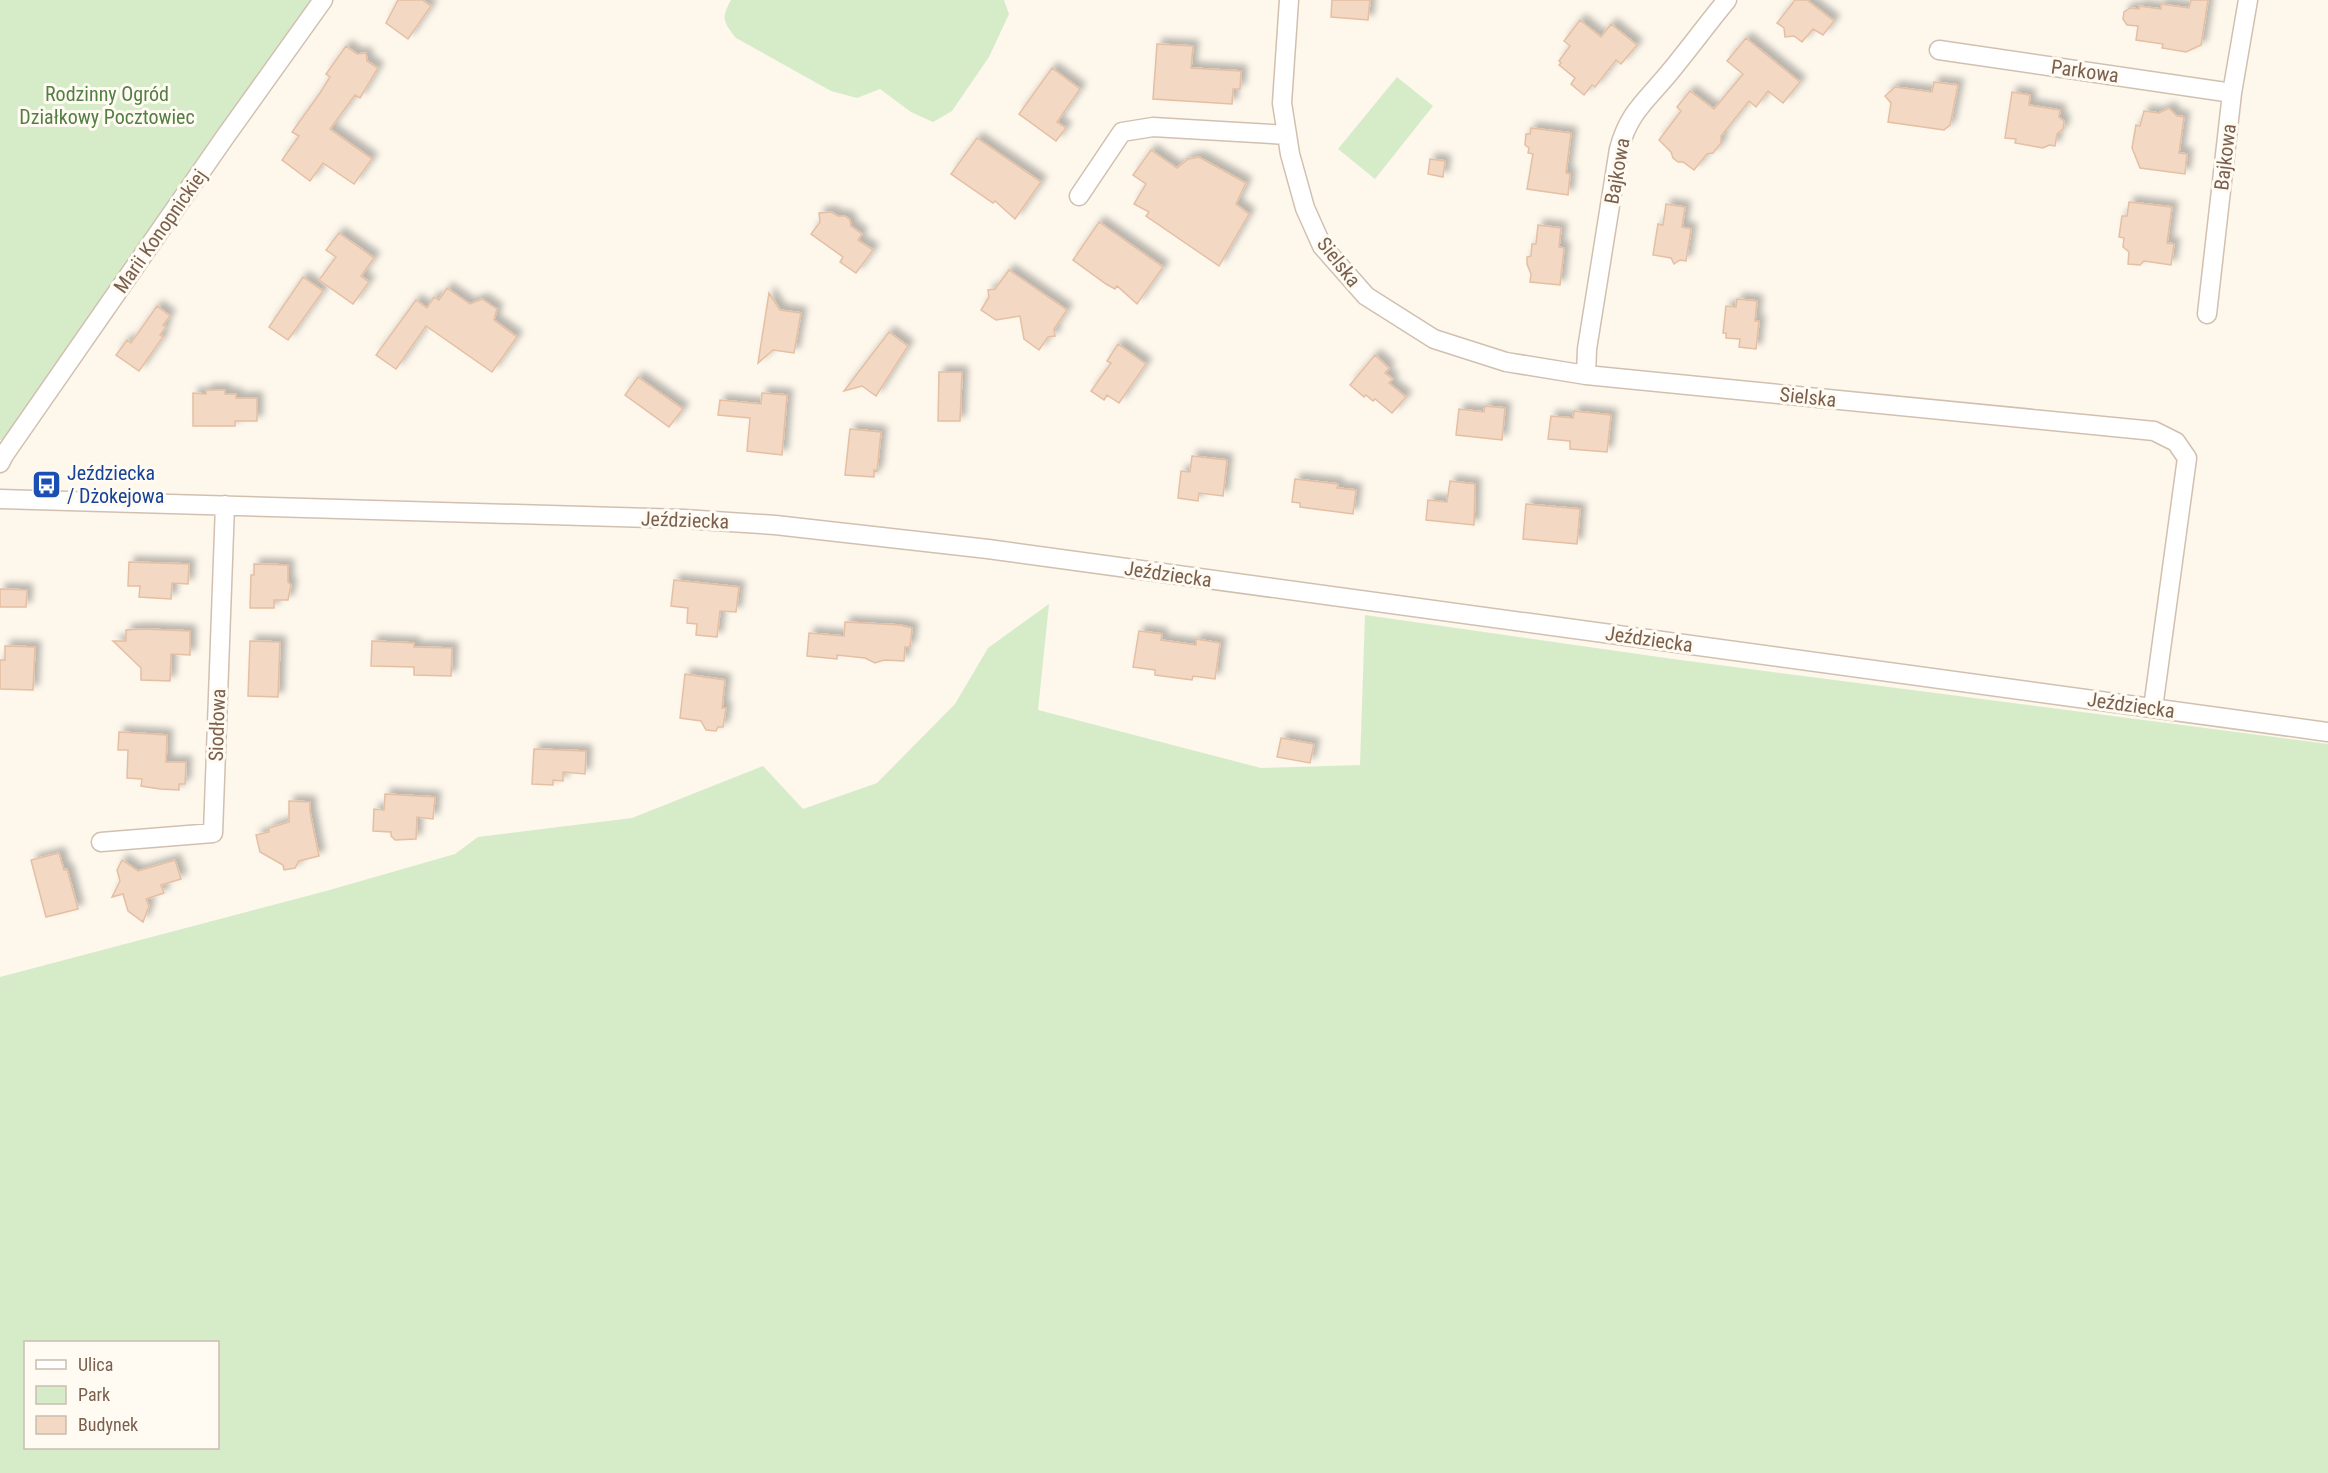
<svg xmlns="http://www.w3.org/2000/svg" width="2328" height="1473" viewBox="0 0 2328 1473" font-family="'Roboto Condensed',sans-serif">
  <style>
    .green { fill: #d6ecc9; fill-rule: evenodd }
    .building { fill: #f3d8c3; stroke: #e5bfa3; stroke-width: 1.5; filter: url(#shadow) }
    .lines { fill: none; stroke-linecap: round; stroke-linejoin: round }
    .minor-casing { stroke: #d1c0b0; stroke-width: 21 }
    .minor { stroke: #fff; stroke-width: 18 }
    .labels { text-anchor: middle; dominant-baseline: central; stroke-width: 6; stroke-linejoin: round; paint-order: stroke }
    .street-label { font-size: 20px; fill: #7a5f4d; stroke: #fffbf3 }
    .park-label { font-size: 20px; fill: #547f44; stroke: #fffbf3 }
    .transit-label { font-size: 20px; fill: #164399; stroke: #fffbf3; text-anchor: start }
  </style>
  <defs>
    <filter id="shadow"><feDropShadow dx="5.5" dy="-5.5" stdDeviation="3" flood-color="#0004"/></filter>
  </defs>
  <rect width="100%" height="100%" fill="#fdf7ec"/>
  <path class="green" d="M0,0H313L5,440H0Z
    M731,0H1004L1009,14L989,57L952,111L933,122L911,112L880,89L857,98L831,91L736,38C723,22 721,18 731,0Z
    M1397,77L1433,106L1375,179L1338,149Z
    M1049,604L1038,710L1261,768L1360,765L1365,615L1673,659L2328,744V1473H0V977L326,891L455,854L478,837L632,818L763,766L803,809L877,783L955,704L988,648ZM26,1342H218V1448H26Z"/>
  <path class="building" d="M398,0H422L431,6L408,39L386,23Z
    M1332,0H1370L1368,20L1331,17Z
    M1795,0H1807L1834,21L1823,35L1813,29L1802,42L1794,36L1785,37L1784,28L1777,23Z
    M2191,0H2208L2201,45L2186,52L2162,48L2163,44L2136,40L2138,26L2127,25L2123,19L2124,12L2130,8L2139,9V6L2161,9V4L2189,8Z
    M1580,20L1601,37L1611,24L1637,45L1621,64L1616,60L1595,87L1592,85L1584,95L1571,84L1575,78L1559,65L1561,63L1559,61L1570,46L1564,41Z
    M1746,38L1800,82L1783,103L1768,91L1756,107L1749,101L1721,136V143L1713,153L1707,154L1694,170L1683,162H1678L1673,158L1671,152L1659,140L1681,111L1677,107L1690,91L1714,109L1743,74L1727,61Z
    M1157,44L1193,46L1191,68L1241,71L1240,89H1233L1232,104L1153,99Z
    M346,46L357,54L366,53L367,61L378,68L360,98L355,95L330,129L372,159L354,184L323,163L310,181L282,160L299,136L292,132L320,93L330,77L326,74Z
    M1052,68L1080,89L1057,122L1066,128L1056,141L1019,114Z
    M1934,82L1958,85L1950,125L1944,130L1888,122L1891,103L1885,96L1895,87L1932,92Z
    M2012,92L2030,95L2029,105L2060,110L2059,117L2064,121L2063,129L2057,134L2055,146L2049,145L2043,148L2015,143L2016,139L2005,138Z
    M2169,108L2177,116L2184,117L2179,153L2187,154L2185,174L2140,168L2132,148L2136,125L2140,126L2144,111L2159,113Z
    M1531,128L1571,133L1566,173L1570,174L1568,195L1527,189L1533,154L1528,153L1529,148L1525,145L1526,134H1530Z
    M977,138L1041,182L1015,219L995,201L993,203L951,174Z
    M1151,150L1177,168L1188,159L1199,157L1246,183L1236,204L1249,214L1219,266L1146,216L1149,212L1134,204L1146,184L1133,175Z
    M1430,159L1445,161L1443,177L1428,174Z
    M2129,202L2172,207L2167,243L2174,244L2171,265L2144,261L2140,265L2128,264L2129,252L2123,247L2124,238L2119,237L2122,216H2127Z
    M1666,204L1685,207L1682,227L1691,229L1686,261L1680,260L1674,264L1671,258L1653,255L1658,224L1663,225Z
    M831,212L838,216H845L850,220L851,226L862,234L858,240L873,250L856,273L840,262L843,257L811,234L820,222L819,213Z
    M1099,222L1163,267L1137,304L1117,286L1115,289L1106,284L1073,260Z
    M1538,225L1561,228L1559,247L1564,248L1560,285L1530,282L1531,274L1527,264V257L1531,256L1532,244H1536Z
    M339,233L374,258L361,276L369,282L353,304L319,280L336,257L326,250Z
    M1009,270L1067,310L1054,329L1055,336L1048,337L1039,350L1024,339L1020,316L996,320L981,310L989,297L988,290L995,289Z
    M303,277L323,291L288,340L269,327Z
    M447,288L470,304L482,299L497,309L494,320L517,337L492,372L426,326L396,369L376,355L416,300L427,308L434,297L439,300Z
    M769,293L780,310L801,313L794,353L773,350L758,363Z
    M1737,299L1757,301L1755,321H1759L1756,349L1739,347L1740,339L1726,338V333H1723L1726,306L1736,307Z
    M157,306L170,316L163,325L166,327L160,335L163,337L139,371L116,355L127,340L131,343Z
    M889,332L908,346L876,396L862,386L844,391Z
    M1118,344L1146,364L1119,403L1107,395L1104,400L1091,391L1111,363L1107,361Z
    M1375,355L1389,368L1385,373L1393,379L1389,383L1406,397L1392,413L1375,399L1373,401L1366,395L1364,397L1350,385Z
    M939,372H962L960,421H938Z
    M638,377L683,409L669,427L625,395Z
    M206,390H225V394H236V398H257V421H235V426H193V393L206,394Z
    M762,393L787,395L782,455L747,451L750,418L718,415L720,400L761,404Z
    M1485,406L1505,408L1502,440L1456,435L1459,409L1484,412Z
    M1574,411L1611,415L1607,452L1570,449V441L1548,439L1551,416L1573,418Z
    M850,429L881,432L877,471L874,470V477L845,475Z
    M1192,456L1227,460L1223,496L1199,493L1198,501L1178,498L1181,471L1190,472Z
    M1295,479L1338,484L1337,488L1356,490L1353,514L1300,507V503L1292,502Z
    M1450,481L1475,484L1474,525L1426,520L1428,500L1447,502Z
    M1526,504L1580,509L1577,544L1523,539Z
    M129,562L189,564L188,584L172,583L171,599L139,597L140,586H128Z
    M254,564L288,565V582L291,585L288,600H274V608H250L251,575H254Z
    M674,580L739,587L736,612L720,611L717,637L696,635L697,624L687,623L688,608L671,606Z
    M0,589L27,590L26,607H0Z
    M845,622L900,625L912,628L910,647H905L904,661L884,660L875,663L865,658L837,655V659L807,656L809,633L844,636Z
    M144,629L190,631V655L171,654L170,681L141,680V668L113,641H126V630Z
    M1139,631L1162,634L1161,640L1196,645V639L1220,643L1215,679L1193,676L1192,680L1155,675V670L1133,667Z
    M250,641L280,642L278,697L248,696Z
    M372,641L414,643V647L452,648L451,676L414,675V667L371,666Z
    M5,646L35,647L33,690L0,689V660H5Z
    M685,674L725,680L722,708H726L723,727H718L716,731L706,730L701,721L680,718Z
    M119,732L167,735L166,762H186L185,784H179V790L160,789L141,786L142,779L127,778L128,750H118Z
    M1281,738L1314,744L1310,763L1277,757Z
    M534,749L586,751L585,774L563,772V781L553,780V785L532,784Z
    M385,794L435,797L433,819L417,817L416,839L395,840L391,836V832L373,831L374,809L384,810Z
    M289,801L310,802V812L319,856L299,861L295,868L284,870L283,865L260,852L256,835L269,832V828L289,822Z
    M59,853L64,870L67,869L78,909L46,917L31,860Z
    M122,860L138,871L175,860L181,879L161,885L164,893L146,899L149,906L143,922L128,911L123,894L112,897L120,881L117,870Z"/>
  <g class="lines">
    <defs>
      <path id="minor" d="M1289,0L1282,103L1290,154L1305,208L1322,246L1366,296L1434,339L1506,362L1586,375L2154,431L2176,442L2187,458L2153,708
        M1939,50L2232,93
        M1079,196L1122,132L1153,127L1287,135
        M2207,314L2232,93L2248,0
        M1586,375L1587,349L1619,149C1629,112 1646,101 1669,73C1689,49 1707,24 1727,0
        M0,463L4,455L225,137L323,0
        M0,499L684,519L775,525L988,549L2328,732
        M101,842L213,833L225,505"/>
    </defs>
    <use href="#minor" class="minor-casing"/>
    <use href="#minor" class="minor"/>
  </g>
  <defs>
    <symbol id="bus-square" viewBox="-11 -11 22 22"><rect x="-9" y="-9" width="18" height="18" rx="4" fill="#1a4fb4" stroke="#fffbf3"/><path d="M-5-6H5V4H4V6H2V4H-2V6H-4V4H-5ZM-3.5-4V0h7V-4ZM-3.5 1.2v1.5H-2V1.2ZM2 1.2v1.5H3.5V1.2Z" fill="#fff"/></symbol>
  </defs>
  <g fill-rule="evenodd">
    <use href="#bus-square" x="30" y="468" width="33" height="33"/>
  </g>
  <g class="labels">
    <g class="street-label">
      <text transform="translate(2085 71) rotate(8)">Parkowa</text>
      <text transform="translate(2225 157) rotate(-83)">Bajkowa</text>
      <text transform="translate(1617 171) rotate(-80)">Bajkowa</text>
      <text transform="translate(160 231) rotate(-55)">Marii Konopnickiej</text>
      <text transform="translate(1339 262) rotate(52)">Sielska</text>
      <text transform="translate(1808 397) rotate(6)">Sielska</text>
      <text transform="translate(685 520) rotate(2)">Jeździecka</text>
      <text transform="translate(1168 574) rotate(8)">Jeździecka</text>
      <text transform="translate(1649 639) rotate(8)">Jeździecka</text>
      <text transform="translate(2131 705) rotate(8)">Jeździecka</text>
      <text transform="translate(217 725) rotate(-88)">Siodłowa</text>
    </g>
    <g class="park-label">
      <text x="107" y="94">Rodzinny Ogród<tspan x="107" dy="23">Działkowy Pocztowiec</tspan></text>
    </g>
    <g class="transit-label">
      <text x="67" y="473">Jeździecka<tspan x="67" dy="23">/ Dżokejowa</tspan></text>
    </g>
  </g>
  <rect x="24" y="1341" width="195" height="108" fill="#fffbf3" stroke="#cabdb1" stroke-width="1.5"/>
  <rect x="36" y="1360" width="30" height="9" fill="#ffffff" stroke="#cabdb1" stroke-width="1.5"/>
  <text x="78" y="1371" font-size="18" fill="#7a5f4d">Ulica</text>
  <rect x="36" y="1386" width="30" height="18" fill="#d6ecc9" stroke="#cabdb1" stroke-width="1.5"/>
  <text x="78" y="1401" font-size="18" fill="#7a5f4d">Park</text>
  <rect x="36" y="1416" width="30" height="18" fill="#f3d8c3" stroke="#cabdb1" stroke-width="1.5"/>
  <text x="78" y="1431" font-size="18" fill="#7a5f4d">Budynek</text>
</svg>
